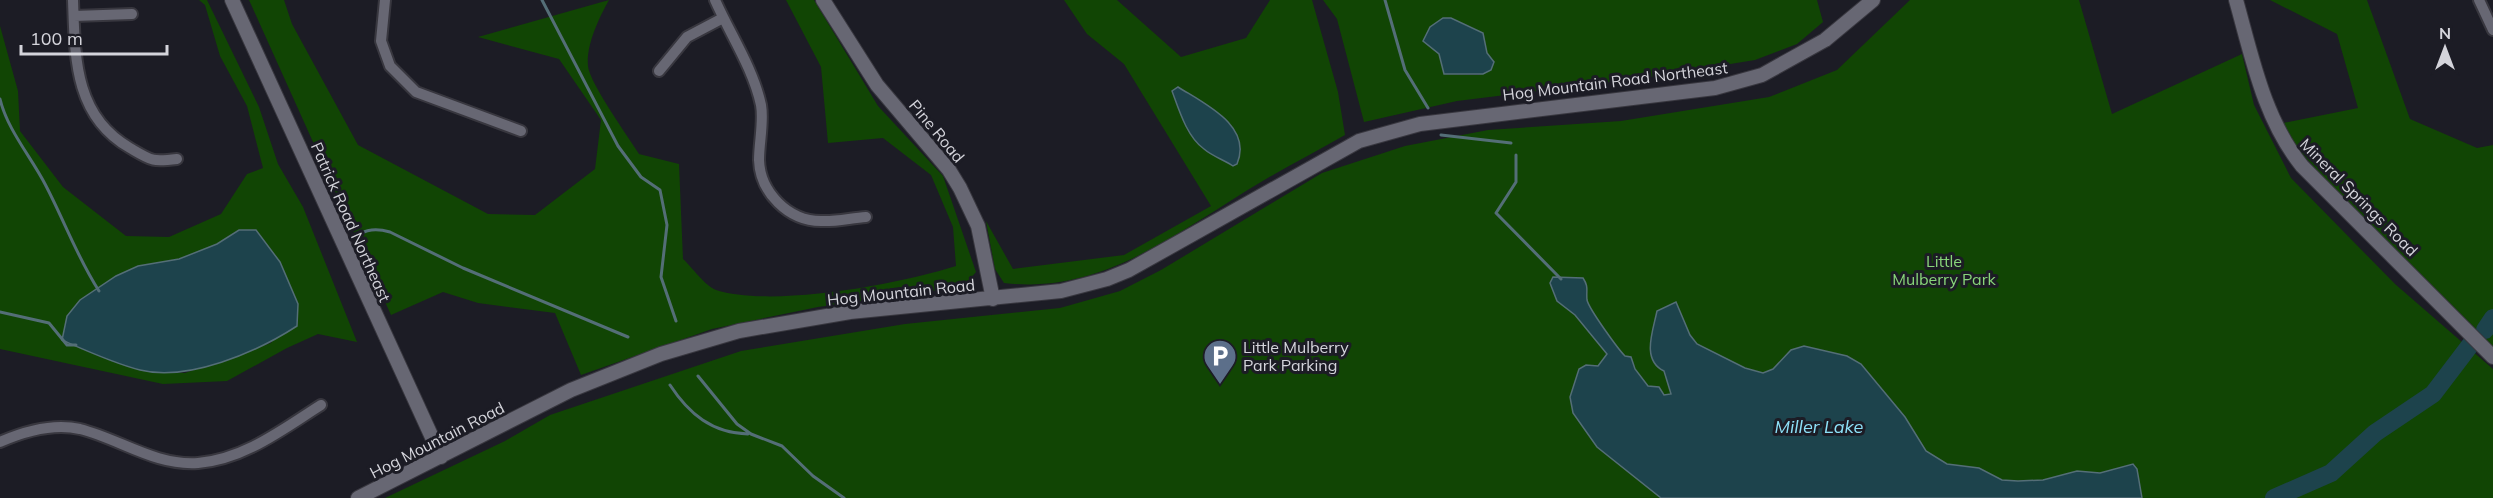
<svg xmlns="http://www.w3.org/2000/svg" width="2493" height="498" viewBox="0 0 2493 498" font-family="Mulish,sans-serif">
  <style>
    .green { fill: #114504; fill-rule: evenodd }
    .water { fill: #1d434c; stroke: #546e77; stroke-width: 1.5 }
    .lines { fill: none; stroke-linecap: round; stroke-linejoin: round }
    .stream { stroke: #546e77; stroke-width: 3 }
    .river { stroke: #1d434c; stroke-width: 18 }
    .minor-casing { stroke: #38373f; stroke-width: 14 }
    .tertiary-casing { stroke: #38373f; stroke-width: 16 }
    .minor { stroke: #676773; stroke-width: 10 }
    .tertiary { stroke: #676773; stroke-width: 14 }
    .labels { text-anchor: middle; dominant-baseline: central; stroke-width: 6; stroke-linejoin: round; paint-order: stroke }
    .street-label { font-size: 16px; fill: #d4d4db; stroke: #1c1c25 }
    .park-label { font-size: 16px; fill: #88d57a; stroke: #1c1c25 }
    .poi-label { font-size: 16px; fill: #d4d4db; stroke: #1c1c25; text-anchor: start }
    .water-label { font-size: 18px; font-style: italic; fill: #8de1f8; stroke: #1c1c25 }
  </style>
  <rect width="100%" height="100%" fill="#1c1c25"/>
  <path class="green" d="M199,0H207L259,107L278,164L303,207L357,342L318,334L287,348L227,381L163,384L0,349V26L18,91L20,131L63,187L126,236L169,237L221,214L247,174L263,168L247,106L220,56L205,5ZM238,230H256L280,262L298,304L271,343L185,373L142,370L101,357L62,340L138,266L179,259L217,244Z
    M249,0H284L292,24L358,145L488,214L535,215L595,169L601,120L559,59L478,37L609,0C599,18 586,45 588,66C589,82 629,138 639,154L679,164L683,259C692,267 705,286 716,290C773,308 899,284 956,266L953,227L931,175L883,138L828,143L821,67L786,0H814L878,106L943,176L976,272L963,287L818,307L712,329L581,375L555,313L478,303L443,292L391,315Z
    M1064,0H1117L1181,57L1246,38L1270,0H1312L1338,92L1345,135C1317,151 1288,166 1261,182C1180,230 1104,295 1004,283L995,269L986,221L1013,269L1124,255L1211,206L1124,64L1087,34Z
    M1323,0H1817L1823,22L1797,44L1755,60L1644,78L1457,101L1364,122L1337,19ZM1455,20L1483,33L1487,53L1494,61L1479,75L1444,74L1439,54L1435,50Z
    M1910,0H2079L2112,114L2242,54L2254,105L2291,178L2395,284L2493,369V498H385L505,441L550,415L741,351L905,324L1060,308L1120,291L1161,270L1322,173L1405,146L1488,130L1621,121L1769,97L1837,70Z
    M2270,0H2367L2410,119L2477,148L2493,145V347L2395,254L2339,194L2295,146L2283,123L2358,108L2337,34Z"/>
  <path class="water" d="M1443,18H1451L1483,33L1487,53L1494,62L1491,70L1483,74H1444L1439,54L1423,41L1430,27Z
    M1178,87C1205,104 1253,126 1237,164L1233,166C1224,160 1212,156 1204,149C1187,137 1179,110 1172,91Z
    M239,230H256L280,262L298,304L297,326C257,352 188,382 140,370C113,363 87,351 62,340L67,316L80,300L116,276L138,266L179,259L217,244Z
    M1553,277L1583,278C1589,287 1586,290 1587,300C1589,309 1618,349 1625,356L1631,357L1635,369L1648,386L1659,387L1664,395L1671,394L1664,371C1641,360 1653,331 1657,311L1676,302L1690,335L1697,344L1745,368L1763,373L1773,369L1791,350L1804,346L1847,356L1861,364L1905,417L1926,451L1947,464L1979,468L2002,480L2018,481L2043,480L2077,471L2100,473L2133,464L2137,469L2142,498H1661L1597,447L1573,413L1570,397L1579,369L1586,365L1598,366L1607,354L1575,315L1557,301L1550,283Z"/>
  <g class="lines">
    <path class="stream" d="M542,0L618,146L641,177L660,190L667,225L661,277L676,321
      M1385,0L1405,70L1428,108
      M0,99C7,129 31,157 45,184C64,220 77,257 99,291
      M1441,135L1511,143
      M1516,155V182L1496,213L1561,279
      M354,237C367,229 376,228 390,232L463,268L628,337
      M0,312L49,323L67,345H76
      M698,376L737,424L751,434L782,446L813,476L844,498
      M670,385C689,414 712,433 748,434"/>
    <path class="river" d="M2485,330L2493,318
      M2274,498L2331,473L2375,433L2433,394L2471,344"/>
    <defs>
      <path id="minor" d="M73,0C75,57 74,116 130,148C152,161 152,162 177,159
        M385,0L381,41L390,66L416,92L521,131
        M715,0C730,34 753,68 761,105C764,122 759,142 759,160C760,192 788,221 821,221C835,222 851,218 866,217
        M2479,0L2493,30
        M74,16L132,14
        M659,71L687,37L723,18
        M0,442C25,431 53,423 80,429C120,439 155,466 198,463C245,459 283,429 321,405"/>
      <path id="tertiary" d="M232,0L441,457
        M823,0L877,85L949,170L960,188L978,226L993,299
        M2236,0C2252,57 2264,119 2302,166L2493,357
        M358,498L571,390L661,354L739,331L850,312L1061,291L1107,279L1129,270L1359,141L1420,124L1715,88L1762,75L1825,40L1873,0"/>
    </defs>
    <use href="#minor" class="minor-casing"/>
    <use href="#tertiary" class="tertiary-casing"/>
    <use href="#minor" class="minor"/>
    <use href="#tertiary" class="tertiary"/>
  </g>
  <defs>
    <symbol id="parking-pin" viewBox="-11 -11 22 30"><path d="M0 17L-7.5 6A9.5 9.5 0 1 1 7.5 6Z" fill="#5c6f8a" stroke="#1c1c25"/><path d="M-3.5-5.5H1a3.5 3.5 0 0 1 0 7H-1V5.5H-3.5ZM-1-3.4V-.6H.8a1.4 1.4 0 0 0 0-2.8Z" fill="#fff"/></symbol>
  </defs>
  <g fill-rule="evenodd">
    <use href="#parking-pin" x="1201" y="337" width="38" height="52"/>
  </g>
  <g class="labels">
    <g class="street-label">
      <text transform="translate(1615 81) rotate(-7)">Hog Mountain Road Northeast</text>
      <text transform="translate(937 131) rotate(50)">Pine Road</text>
      <text transform="translate(2359 197) rotate(45)">Mineral Springs Road</text>
      <text transform="translate(351 222) rotate(66)">Patrick Road Northeast</text>
      <text transform="translate(901 292) rotate(-6)">Hog Mountain Road</text>
      <text transform="translate(437 440) rotate(-27)">Hog Mountain Road</text>
    </g>
    <g class="park-label">
      <text x="1944" y="261">Little<tspan x="1944" dy="18">Mulberry Park</tspan></text>
    </g>
    <g class="poi-label">
      <text x="1243" y="347">Little Mulberry<tspan x="1243" dy="18">Park Parking</tspan></text>
    </g>
    <g class="water-label">
      <text x="1819" y="426">Miller Lake</text>
    </g>
  </g>
  <g transform="translate(2445 48)" stroke="#1c1c25" stroke-width="4.5" paint-order="stroke">
  <path d="M0-4.5L10 22L0 15L-10 22Z" fill="#d4d4db"/>
  <text y="-9" font-size="16" font-weight="bold" text-anchor="middle" fill="#d4d4db">N</text>
  </g>
  <path d="M21 45v9h146v-9" fill="none" stroke="#d4d4db" stroke-width="3"/>
  <text x="30" y="45" font-size="18" fill="#d4d4db" stroke="#1c1c25" stroke-width="4.5" paint-order="stroke">100 m</text>
</svg>
